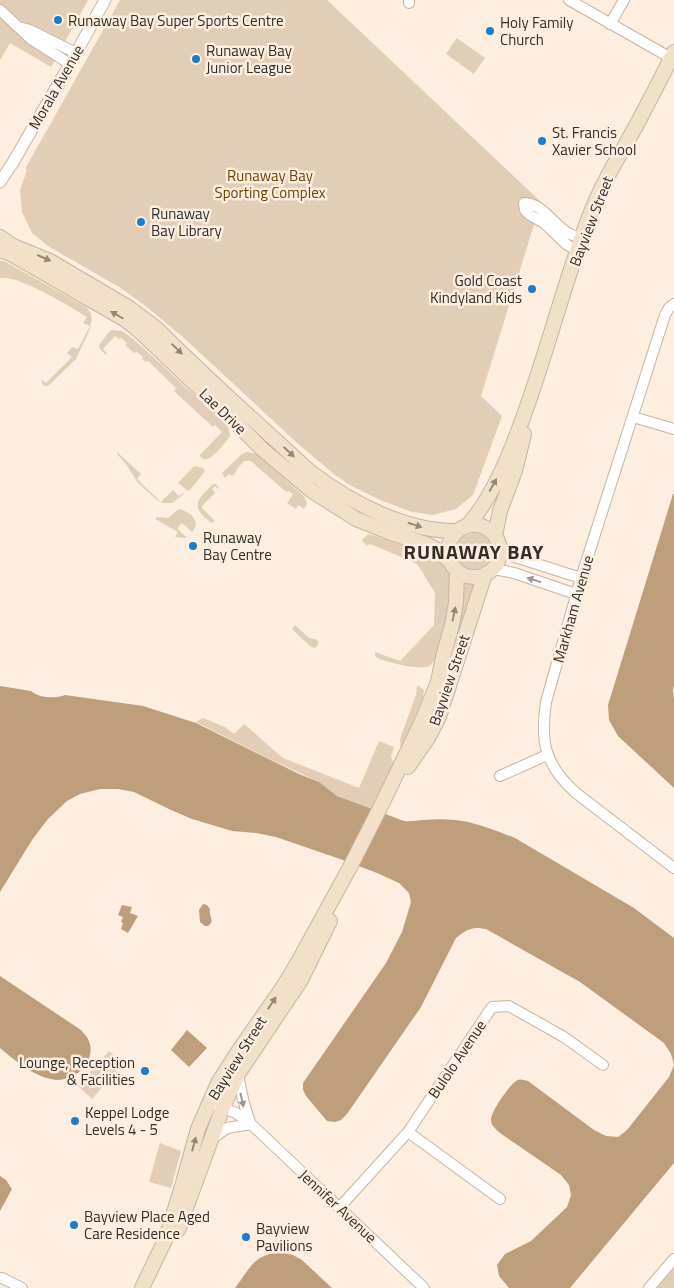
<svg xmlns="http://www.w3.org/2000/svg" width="674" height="1288" viewBox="0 0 674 1288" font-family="'Titillium Web',sans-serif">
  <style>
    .green { fill: #e2cdb7 }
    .water { fill: #bf9e7b }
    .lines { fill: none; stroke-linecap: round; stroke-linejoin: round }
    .minor-casing { stroke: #c3b5a7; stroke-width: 12 }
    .tertiary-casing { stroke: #c3b5a7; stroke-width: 13 }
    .secondary-casing { stroke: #c3b5a7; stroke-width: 16 }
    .minor { stroke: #fff; stroke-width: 10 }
    .tertiary { stroke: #fff; stroke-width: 11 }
    .secondary { stroke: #f3e0c8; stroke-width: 14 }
    .oneway { fill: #938778 }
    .oneway2 { fill: #999694 }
    .poi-dot { fill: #1b7eca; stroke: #fdeedf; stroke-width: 2 }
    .labels { text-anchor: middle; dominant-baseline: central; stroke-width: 5; stroke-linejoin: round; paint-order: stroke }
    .poi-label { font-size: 15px; fill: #332e28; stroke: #fdeedf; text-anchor: start }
    .street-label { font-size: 15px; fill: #332e28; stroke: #fdeedf }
    .park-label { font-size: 15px; fill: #704405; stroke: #fdeedf }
    .district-label { font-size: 20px; font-weight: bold; letter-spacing: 1px; fill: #332e28; stroke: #fdeedf }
  </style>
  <rect width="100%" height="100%" fill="#fdeedf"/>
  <path class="green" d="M0,0H88L51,67L10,43L0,60Z
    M120,0H327L541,202L481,396L502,416L473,495L456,509L433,515L412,512L380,500L350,485L335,475L296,442L184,338L147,307L119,287L48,246L32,233L22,212L20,190L27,170L25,169Z
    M457,38L485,58L474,74L446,54Z
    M0,261H4L86,307C92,313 93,318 90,326L91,327L76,359L48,386H44L42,383V380L46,383L72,357L67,353L72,347L78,349L90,326L83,323L87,317C67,305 22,276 0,278Z
    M112,330L122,331L132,338L162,365L227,426L229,430L230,436C226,442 213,459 206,459C204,460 201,457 199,456L222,432L215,425L213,427L174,391L176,388L148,361L146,362L142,359L143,357L137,352L134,353L125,345L127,343L121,338L119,339L115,336L103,349L107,353L106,355L100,349L99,345L109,332Z
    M117,452L141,474L137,479L161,502L173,490L179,496L183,493L184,494L172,503H163L157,500L138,483L126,464L117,454Z
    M246,452L253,453L258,455L298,491L304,496L307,504L304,509L298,505L296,509L287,503L293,494L288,491L287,492L285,491L251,461H244L237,469L236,472L232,476L229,474L225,478L222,473L242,454Z
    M194,466L203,468L205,471L191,489L188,491L178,483Z
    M213,484H216L219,488L218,489L215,486L212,489L215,493L202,506V508L215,521L211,523C200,513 191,507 204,493C207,490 210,487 213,484Z
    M179,509C190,511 202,522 192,532L182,523L177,528L187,538L175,537L178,532L155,519L158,517L168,518Z
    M456 551a18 18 0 1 1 36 0a18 18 0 1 1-36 0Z
    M368,534C386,540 435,553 445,567C452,575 454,589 453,600C452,609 437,661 431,665C422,672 389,662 379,659L375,656V652L400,661L434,625L435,593L418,565L411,561L370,544L367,546L362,540Z
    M461,581L476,584L433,720L426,719Z
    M295,625L309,638L315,639L318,641V644L315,648L310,646L292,629Z
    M417,685L424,690L423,699L401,748L400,739L416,695Z
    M203,718L225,727L234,734L244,724L283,758L359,788L379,741L394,747L391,757L394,764L372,810L337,796L319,782L270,759L196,722Z
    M109,1051L123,1063L92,1099L78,1086Z
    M160,1143L181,1151L171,1188L149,1182Z
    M674,1265V1288H652Z"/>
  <path class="water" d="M673,494H674V685L673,690L674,699V788L618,736L609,720L608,705Z
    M0,686L31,691C39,698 55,699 65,695L143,706L196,723L299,774L319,782L337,796L404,821C412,822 417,820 424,820C434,819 445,819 455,820C476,822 496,831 515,838L634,908L674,938V1163L570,1288H509L499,1276L497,1265L505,1254L531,1241L567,1207L571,1195L569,1185L561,1175L500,1133C496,1129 491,1126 491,1120C491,1111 509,1086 516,1081C520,1078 524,1080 528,1081L594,1130L606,1136L618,1137L627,1130L669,1077L674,1065L671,1054L664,1043L580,982L486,929C472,926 467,929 456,938L421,1007L347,1114L341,1120L335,1122L327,1121L306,1096L303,1090V1083L386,963L402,932L411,902L409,893L399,883L377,873L340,859L276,837L256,833L232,831L192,819L171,810L134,792L118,789H100L80,794L67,801L48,819L32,840L0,892Z
    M203,904L207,905L210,909C208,917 216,920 208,926H205L200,922L199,910Z
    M122,905L132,907L130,913L138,916L128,933L121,929L123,923L121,922L123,917L118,915Z
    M0,976L81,1030C83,1033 87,1036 88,1039C95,1053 87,1068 75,1075C69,1078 62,1080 56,1080C34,1077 17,1062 0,1048Z
    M187,1030L207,1048L189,1067L171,1050Z
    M0,1176L6,1180L12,1189L0,1211Z
    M281,1252L293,1255L302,1260L332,1288H235C251,1267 253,1255 281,1252Z"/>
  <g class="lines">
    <defs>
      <path id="minor" d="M409,0V3
        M569,0L671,58L674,56
        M0,10L31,39L70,64
        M610,24L624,0
        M19,27L30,30L76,53
        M578,251L566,244L544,223L530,215L525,210L524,203C543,203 554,226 570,234C574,236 578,236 582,237
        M674,304L669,308L665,315L581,578L546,702C540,743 545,765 576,793L674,868
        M633,417L674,429
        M499,546L506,552L515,557L581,578
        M491,570H499L514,573L576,594
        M500,776L547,755
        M209,1102L236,1113L251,1124L424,1288
        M408,1132L500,1199
        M213,1138L227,1128L251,1124C244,1108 241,1092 238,1074
        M339,1208L408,1132L492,1007L509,1006L564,1037L603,1065
        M0,1278H2L22,1288
        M649,1288L674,1259"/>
      <path id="tertiary" d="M0,182L12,164L70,64L105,0"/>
      <path id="secondary" d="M0,237L13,246L50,261L131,309L156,328C193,365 231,400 270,435C284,447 297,461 312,473C351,503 407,532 457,531
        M0,251L7,252L16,257L124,319L136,328L233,420L262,449L312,491L356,519L391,533L426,544L434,548L451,562
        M448 551a26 26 0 1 1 52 0a26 26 0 1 1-52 0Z
        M467,526C491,500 508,459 520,426C546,357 563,286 589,217C601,185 619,156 636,126C649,101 662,77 674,52
        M495,536L500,511L515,471L524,434
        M408,767L428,738L439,717L485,574
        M178,1230L223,1107L238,1074L301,980L330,921
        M142,1288L166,1238L183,1183L198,1129L218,1083L237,1053L283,987L298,962L349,869L382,804L422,721L438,682L443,657L452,625L456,603L457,570"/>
    </defs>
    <use href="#minor" class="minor-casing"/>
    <use href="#tertiary" class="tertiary-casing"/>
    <use href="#secondary" class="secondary-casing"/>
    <use href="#minor" class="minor"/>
    <use href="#tertiary" class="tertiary"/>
    <use href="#secondary" class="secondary"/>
  </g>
  <defs><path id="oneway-solid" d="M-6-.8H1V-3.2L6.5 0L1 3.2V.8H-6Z" transform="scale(1.25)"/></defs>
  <g class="oneway">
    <use href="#oneway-solid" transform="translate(44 258) rotate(24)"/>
    <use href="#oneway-solid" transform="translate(117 315) rotate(-150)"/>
    <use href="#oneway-solid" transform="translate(177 349) rotate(44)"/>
    <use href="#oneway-solid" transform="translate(289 452) rotate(43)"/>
    <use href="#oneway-solid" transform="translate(493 485) rotate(-61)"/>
    <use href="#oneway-solid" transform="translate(415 525) rotate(17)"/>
    <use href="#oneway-solid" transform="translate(454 614) rotate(-78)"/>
    <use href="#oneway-solid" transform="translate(272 1003) rotate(-56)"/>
    <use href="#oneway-solid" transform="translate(194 1144) rotate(-75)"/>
  </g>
  <g class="oneway2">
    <use href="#oneway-solid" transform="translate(534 580) rotate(-162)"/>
    <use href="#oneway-solid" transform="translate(242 1100) rotate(77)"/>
  </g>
  <g class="poi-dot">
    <circle cx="58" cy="20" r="5"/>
    <circle cx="490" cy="31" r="5"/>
    <circle cx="196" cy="59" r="5"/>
    <circle cx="542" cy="141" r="5"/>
    <circle cx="141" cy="222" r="5"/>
    <circle cx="532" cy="289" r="5"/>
    <circle cx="193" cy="546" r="5"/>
    <circle cx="145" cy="1071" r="5"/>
    <circle cx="75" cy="1121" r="5"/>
    <circle cx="74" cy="1225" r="5"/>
    <circle cx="246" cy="1237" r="5"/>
  </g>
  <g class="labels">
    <g class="poi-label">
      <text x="68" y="20">Runaway Bay Super Sports Centre</text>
      <text x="500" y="22">Holy Family<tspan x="500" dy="17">Church</tspan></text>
      <text x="206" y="50">Runaway Bay<tspan x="206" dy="17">Junior League</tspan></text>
      <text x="552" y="132">St. Francis<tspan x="552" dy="17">Xavier School</tspan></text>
      <text x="151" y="213">Runaway<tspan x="151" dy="17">Bay Library</tspan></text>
      <text x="522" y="280" text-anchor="end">Gold Coast<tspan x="522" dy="17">Kindyland Kids</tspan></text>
      <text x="203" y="537">Runaway<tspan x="203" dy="17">Bay Centre</tspan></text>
      <text x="135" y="1062" text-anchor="end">Lounge, Reception<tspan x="135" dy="17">&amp; Facilities</tspan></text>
      <text x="85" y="1112">Keppel Lodge<tspan x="85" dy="17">Levels 4 - 5</tspan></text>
      <text x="84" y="1216">Bayview Place Aged<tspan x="84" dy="17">Care Residence</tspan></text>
      <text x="256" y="1228">Bayview<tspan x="256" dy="17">Pavilions</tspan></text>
    </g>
    <g class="street-label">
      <text transform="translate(56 87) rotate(-60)">Morala Avenue</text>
      <text transform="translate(591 221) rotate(-69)">Bayview Street</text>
      <text transform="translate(223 411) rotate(44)">Lae Drive</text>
      <text transform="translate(573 609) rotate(-74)">Markham Avenue</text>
      <text transform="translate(449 680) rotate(-71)">Bayview Street</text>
      <text transform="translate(237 1058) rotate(-58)">Bayview Street</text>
      <text transform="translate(457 1059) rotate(-56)">Bulolo Avenue</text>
      <text transform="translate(338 1206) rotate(43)">Jennifer Avenue</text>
    </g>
    <g class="park-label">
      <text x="270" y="175">Runaway Bay<tspan x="270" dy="17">Sporting Complex</tspan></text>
    </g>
    <g class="district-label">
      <text x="474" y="551">RUNAWAY BAY</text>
    </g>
  </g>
</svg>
